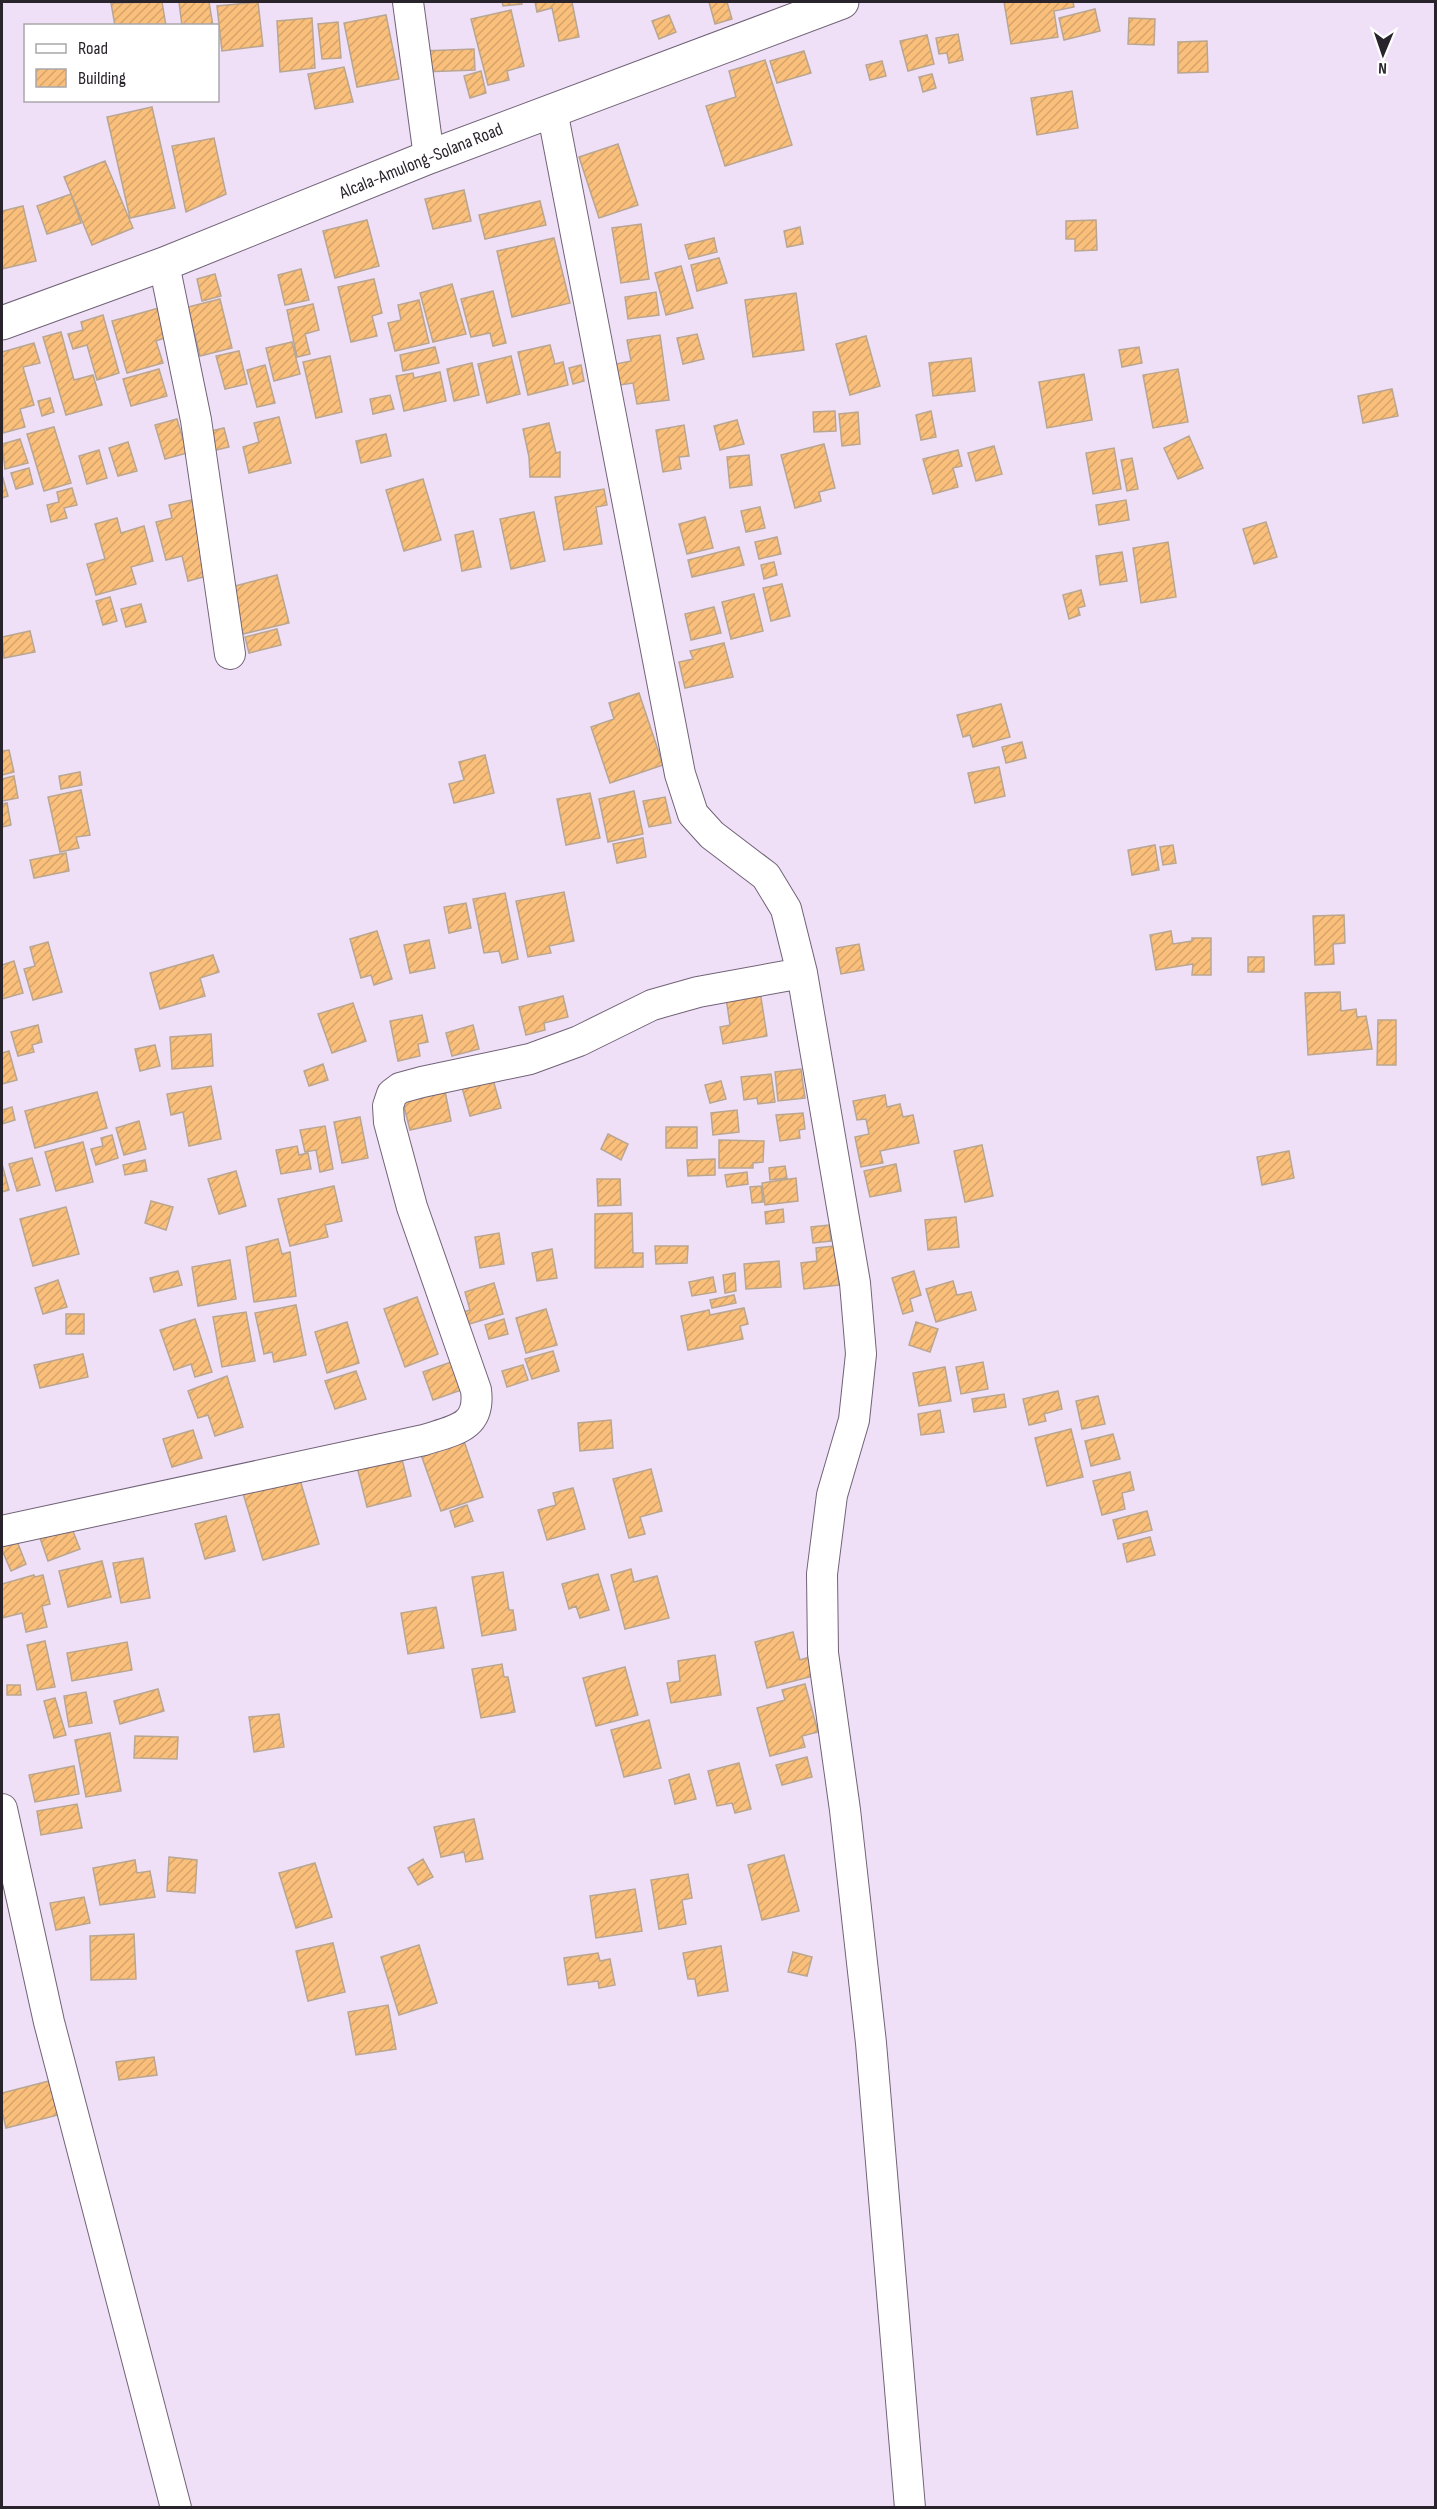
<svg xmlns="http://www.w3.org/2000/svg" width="1437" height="2509" viewBox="0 0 1437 2509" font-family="'Sofia Sans Condensed',sans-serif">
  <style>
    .building { fill: url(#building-hatch); stroke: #b9a692; stroke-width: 1.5 }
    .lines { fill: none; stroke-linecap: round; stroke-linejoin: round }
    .street-casing { stroke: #716377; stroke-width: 32 }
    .secondary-casing { stroke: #716377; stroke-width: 35 }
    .street { stroke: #fff; stroke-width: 30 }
    .secondary { stroke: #fff; stroke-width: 33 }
    .labels { text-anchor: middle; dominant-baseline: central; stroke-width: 4.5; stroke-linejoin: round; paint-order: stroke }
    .street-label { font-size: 18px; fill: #29232c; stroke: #fff }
  </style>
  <defs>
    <pattern id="building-hatch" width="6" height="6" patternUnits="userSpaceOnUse" patternTransform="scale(1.5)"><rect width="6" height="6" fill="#f9bf7b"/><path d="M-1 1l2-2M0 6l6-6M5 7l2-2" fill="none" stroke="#d5a46a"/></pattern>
  </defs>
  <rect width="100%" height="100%" fill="#f0e0f7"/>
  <path class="building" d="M162,2L166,26H115L111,3Z
    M179,2H209L213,26H182Z
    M258,2L263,46L222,51L217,6Z
    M502,2H522V4L503,6Z
    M535,2H572L579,37L559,41L552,8L537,12Z
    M709,2H727L732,19L715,24Z
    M1004,2H1073L1074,7L1054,11L1058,37L1011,44Z
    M1095,9L1100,31L1064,40L1059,18Z
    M511,10L524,66L507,71L509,80L488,85L471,19Z
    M386,15L399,79L357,87L344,23Z
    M669,15L676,32L659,39L652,21Z
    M312,18L315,68L280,72L277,21Z
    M1129,18L1155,19L1154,45L1128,44Z
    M338,22L341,58L322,59L318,24Z
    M958,34L963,60L949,63L947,53L939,54L936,38Z
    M927,35L934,64L908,71L900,41Z
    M1207,41L1208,72L1178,73V42Z
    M474,49L475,70L423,72L422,51Z
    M804,51L811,73L777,83L770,61Z
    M765,60L792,145L725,166L706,106L736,97L729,71Z
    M882,61L886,76L870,80L866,65Z
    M344,67L353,102L315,109L308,74Z
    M481,71L486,93L470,98L464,76Z
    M932,74L936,88L923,92L919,77Z
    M1072,91L1078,128L1037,135L1031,98Z
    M152,107L175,208L130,218L107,117Z
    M214,138L226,194L186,212L172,146Z
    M618,144L638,205L599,218L579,157Z
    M105,161L133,228L92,245L64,177Z
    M464,190L471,221L433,229L425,199Z
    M71,194L81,223L47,234L37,206Z
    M540,201L546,225L485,239L479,215Z
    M23,206L36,261L2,269V211Z
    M367,220L379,266L335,278L323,231Z
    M1096,220L1097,250L1075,251V239H1066V221Z
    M641,224L649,279L621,283L612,228Z
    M800,227L803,244L787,247L784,231Z
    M554,238L570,303L512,317L497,251Z
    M714,238L717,252L689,259L685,245Z
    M719,258L727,283L697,291L691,265Z
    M681,266L693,308L666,315L655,273Z
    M301,269L309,300L285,305L278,275Z
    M215,274L221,296L202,301L197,279Z
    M374,279L382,313L372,316L377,336L351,342L338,287Z
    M452,284L466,334L433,342L420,293Z
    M493,291L506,343L493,346L490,333L471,337L461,299Z
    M656,292L659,315L628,319L625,297Z
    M796,293L804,350L753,357L745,300Z
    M220,299L232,348L200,356L188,307Z
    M419,300L429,343L395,351L388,323L401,320L398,305Z
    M313,304L319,330L305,334L310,354L297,357L287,310Z
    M159,308L167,337L156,341L163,363L127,373L112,321Z
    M103,315L119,373L97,380L87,345L73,349L68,334L83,330L81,322Z
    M61,332L74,380L93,375L102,405L66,415L43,337Z
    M697,334L704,359L683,364L677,338Z
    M660,335L669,400L637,404L633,383L620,385L616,364L631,361L627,340Z
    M866,336L880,386L850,395L836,344Z
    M292,342L300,374L274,381L266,348Z
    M34,343L40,363L23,367L34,405L20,409L25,427L3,433L2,352Z
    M550,345L555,364L563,362L568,385L528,395L518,352Z
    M435,347L439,363L403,371L400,355Z
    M1139,347L1142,363L1122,367L1119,350Z
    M239,351L247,384L225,389L216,356Z
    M330,356L342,412L316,418L303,362Z
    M511,356L520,394L487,403L478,364Z
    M971,358L975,391L933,396L929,363Z
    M472,363L479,395L454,401L447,369Z
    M265,365L275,403L257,407L247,370Z
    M581,365L584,381L573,384L569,368Z
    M159,369L167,396L131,406L123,379Z
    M1178,369L1188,422L1153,428L1143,375Z
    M440,372L446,401L404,411L396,376L413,373L414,378Z
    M1084,374L1092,420L1047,428L1039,382Z
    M1392,389L1398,416L1363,423L1358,396Z
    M390,395L394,409L373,414L370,399Z
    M50,398L54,412L42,416L38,401Z
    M835,411L836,431L814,432L813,412Z
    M931,411L936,437L921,440L916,415Z
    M858,412L860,444L842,446L839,414Z
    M279,417L291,463L249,473L243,447L259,442L254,423Z
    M177,419L187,453L165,459L155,425Z
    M737,420L744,444L720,450L714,426Z
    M549,423L556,453L560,452V477H530L529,457L523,429Z
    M684,425L689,456L679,457L681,469L663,472L656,430Z
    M54,427L71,483L44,491L27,434Z
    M224,428L229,447L208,452L203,433Z
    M386,434L391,456L361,463L356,441Z
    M1189,436L1203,468L1178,479L1164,448Z
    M20,439L28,463L5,469L2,444Z
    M128,442L137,471L118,476L109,448Z
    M824,444L835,488L819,492L821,501L795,508L781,455Z
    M994,446L1002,474L976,481L968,453Z
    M1114,448L1121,489L1093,494L1086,453Z
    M99,450L107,478L87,484L79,456Z
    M958,450L962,466L953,468L958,487L933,494L923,459Z
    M749,455L752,485L730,488L727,457Z
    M1132,458L1138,489L1127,491L1121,460Z
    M29,468L33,484L16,489L11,473Z
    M2,475L8,496L2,498Z
    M423,479L441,540L404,551L386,490Z
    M72,488L77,505L64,508L67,518L51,522L47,505L59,502L57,492Z
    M604,489L607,505L596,507L602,544L564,550L555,497Z
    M192,500L211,575L188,581L182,556L166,560L156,522L172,518L169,505Z
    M1126,500L1129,520L1099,525L1096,505Z
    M760,507L765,528L746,532L741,511Z
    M534,512L545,561L511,569L500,519Z
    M705,517L713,548L687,554L679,524Z
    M117,518L121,533L144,526L153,561L131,567L136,584L96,595L87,564L105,559L95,524Z
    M1266,522L1277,557L1254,564L1243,529Z
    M473,531L481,567L462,571L455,535Z
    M777,537L781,554L759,559L755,542Z
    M1168,542L1176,597L1141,603L1133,548Z
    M739,547L744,565L692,577L688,560Z
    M1122,552L1127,581L1100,585L1096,556Z
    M774,562L777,575L764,579L761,565Z
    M277,575L289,623L243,634L231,587Z
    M782,584L790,616L771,621L763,588Z
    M1081,590L1085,606L1078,608L1080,615L1069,619L1063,595Z
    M754,594L763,631L731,639L722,602Z
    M110,597L117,621L103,625L96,601Z
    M141,604L146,622L126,627L121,609Z
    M714,607L721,633L691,640L685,614Z
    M277,629L281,645L249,653L245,637Z
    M30,631L35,652L4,658L2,637Z
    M724,643L733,677L685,688L679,662L693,659L690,651Z
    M639,693L663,765L610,783L591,727L614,719L609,703Z
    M1001,704L1010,737L973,747L970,735L963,737L957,715Z
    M1022,742L1026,758L1006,763L1002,747Z
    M9,750L14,772L2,775V751Z
    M485,755L494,793L454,803L449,784L464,780L459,762Z
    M999,767L1005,796L975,803L968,773Z
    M80,772L82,785L61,789L59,776Z
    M14,776L18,798L2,801V779Z
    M81,790L90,835L76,837L79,848L60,852L48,797Z
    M634,791L643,834L608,842L599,799Z
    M590,793L600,838L566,845L557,799Z
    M665,797L671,823L649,827L643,801Z
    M7,803L11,825L2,827V804Z
    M643,838L646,857L617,863L613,844Z
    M1155,845L1159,870L1132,875L1128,850Z
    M1173,845L1176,863L1163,865L1160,847Z
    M66,853L69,871L34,878L30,860Z
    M564,892L574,941L549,946L551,953L528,957L516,901Z
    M505,893L518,959L502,963L499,951L484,953L473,899Z
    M466,903L471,928L449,933L444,907Z
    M1344,915L1345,943L1333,944L1334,964L1315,965L1313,916Z
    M377,931L392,979L374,985L371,975L361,978L350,939Z
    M1171,931L1173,944L1192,941V938H1211V975H1192L1193,964L1156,970L1150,935Z
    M429,940L435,968L410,973L404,945Z
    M48,942L62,992L33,1000L24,969L35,966L30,947Z
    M859,944L864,970L841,974L836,948Z
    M213,955L219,972L200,978L205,996L160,1009L150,973Z
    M1248,957H1264V972H1248Z
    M14,961L23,993L2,999V965Z
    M759,985L767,1036L723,1044L720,1027L730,1025L725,991Z
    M1340,992L1341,1011L1356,1009L1357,1017L1366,1016L1372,1049L1308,1055L1305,993Z
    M563,996L568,1017L544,1023L545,1030L526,1035L519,1007Z
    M353,1003L366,1041L332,1053L318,1014Z
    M422,1015L428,1042L418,1044L420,1056L398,1061L390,1021Z
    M1378,1020H1396V1065H1377Z
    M38,1025L42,1042L32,1045L34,1052L18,1056L11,1032Z
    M473,1025L479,1049L452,1056L446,1033Z
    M211,1034L213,1066L172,1069L170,1037Z
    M155,1045L160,1066L140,1071L135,1049Z
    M9,1051L17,1080L2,1084V1053Z
    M323,1064L328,1080L309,1086L304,1071Z
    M801,1069L805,1098L778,1101L775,1072Z
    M771,1074L775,1102L758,1104L757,1098L744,1100L741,1077Z
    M492,1076L501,1108L470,1116L461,1084Z
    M443,1081L451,1121L410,1130L400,1091Z
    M721,1081L726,1099L710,1103L705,1085Z
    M211,1086L221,1139L189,1146L183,1112L171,1115L167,1094Z
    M97,1092L107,1128L35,1148L25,1111Z
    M885,1095L887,1107L900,1104L903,1117L913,1115L919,1143L880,1151L883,1163L861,1167L855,1137L869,1134L866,1119L857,1120L853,1101Z
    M12,1107L15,1120L2,1124V1110Z
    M737,1110L739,1132L713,1135L711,1113Z
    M803,1113L805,1129L799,1130L800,1138L780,1141L776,1115Z
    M360,1117L368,1158L342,1163L334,1122Z
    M139,1121L146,1149L124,1155L116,1128Z
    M325,1126L333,1169L320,1172L316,1150L305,1152L300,1130Z
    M666,1127H697V1148H666Z
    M608,1134L628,1144L621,1160L601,1149Z
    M112,1135L118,1158L96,1165L91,1149L103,1146L101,1138Z
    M719,1140L764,1141L763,1162L753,1163V1168H719Z
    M83,1142L93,1182L56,1191L45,1152Z
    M982,1145L993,1196L965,1202L954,1151Z
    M297,1146L299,1155L308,1153L311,1169L281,1174L276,1150Z
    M1289,1151L1294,1178L1262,1185L1257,1157Z
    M32,1158L40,1185L17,1191L9,1164Z
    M715,1159V1175L688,1176L687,1160Z
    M145,1160L147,1171L125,1175L123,1165Z
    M2,1164L9,1190L2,1192Z
    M896,1164L901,1191L870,1197L864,1171Z
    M785,1166L787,1178L770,1180L769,1168Z
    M236,1171L246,1206L219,1214L208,1179Z
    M747,1172L748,1184L727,1187L725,1175Z
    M796,1178L798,1201L765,1205L762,1183Z
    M597,1179H620L621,1205L598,1206Z
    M334,1186L342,1221L325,1225L328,1237L290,1246L278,1199Z
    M761,1186L763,1202L752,1203L750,1187Z
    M151,1201L173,1207L166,1230L145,1223Z
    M66,1207L79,1254L33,1266L20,1219Z
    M783,1209L784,1222L766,1224L765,1212Z
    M632,1213L633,1253H643V1267L595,1268V1214Z
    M956,1217L959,1247L928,1250L925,1220Z
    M829,1225L831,1241L813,1243L811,1227Z
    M499,1233L504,1264L480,1268L475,1237Z
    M278,1239L282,1254L290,1252L296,1296L254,1302L246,1247Z
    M655,1246H688L687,1263L656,1264Z
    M834,1246L839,1285L804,1289L801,1263L817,1261L816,1248Z
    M552,1249L557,1278L537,1281L532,1253Z
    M230,1260L236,1299L198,1306L192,1267Z
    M779,1261L781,1287L746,1289L744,1264Z
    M178,1271L182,1285L154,1292L150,1278Z
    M914,1271L921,1295L910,1299L913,1311L903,1314L892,1278Z
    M735,1273L736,1291L725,1293L723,1275Z
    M713,1277L716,1292L692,1296L689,1282Z
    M58,1280L67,1307L43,1314L35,1288Z
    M953,1281L957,1295L971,1292L976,1310L936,1322L926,1289Z
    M494,1283L503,1314L466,1325L463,1312L470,1310L465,1292Z
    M734,1295L736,1303L712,1308L710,1300Z
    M417,1297L438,1354L405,1367L384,1309Z
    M296,1305L306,1355L274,1362L272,1352L264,1354L255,1313Z
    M744,1308L748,1324L740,1326L743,1339L688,1350L681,1316L709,1310L710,1315Z
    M546,1309L557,1345L526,1353L516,1318Z
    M246,1312L255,1361L222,1367L213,1317Z
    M66,1314H84V1334H66Z
    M195,1319L212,1372L195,1377L191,1364L174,1370L160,1330Z
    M504,1319L508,1334L489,1339L485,1325Z
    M347,1322L359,1363L327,1373L315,1332Z
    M916,1322L938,1329L930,1352L909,1345Z
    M553,1351L559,1371L532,1379L525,1359Z
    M83,1354L88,1377L40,1388L34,1365Z
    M454,1361L464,1389L433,1400L423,1372Z
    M983,1362L988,1389L961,1394L956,1367Z
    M523,1365L528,1380L507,1387L502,1371Z
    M945,1367L951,1401L919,1406L913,1373Z
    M356,1371L366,1399L335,1409L325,1381Z
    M227,1376L243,1427L215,1436L208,1415L198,1418L188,1391Z
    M1058,1391L1062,1409L1044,1414L1046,1421L1029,1425L1023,1399Z
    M1004,1394L1006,1407L974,1412L972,1399Z
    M1098,1396L1105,1424L1082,1429L1076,1401Z
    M940,1410L944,1432L921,1435L918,1414Z
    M611,1420L613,1448L580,1451L578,1423Z
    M1071,1429L1083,1477L1047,1486L1035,1438Z
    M193,1430L202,1458L172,1467L163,1439Z
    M1113,1434L1120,1459L1091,1466L1085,1441Z
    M464,1441L483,1497L441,1511L419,1449Z
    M401,1455L411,1496L367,1507L357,1467Z
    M651,1469L662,1511L640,1517L645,1534L629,1538L613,1479Z
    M1130,1472L1134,1490L1122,1493L1125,1509L1102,1515L1093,1481Z
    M298,1473L319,1544L263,1560L242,1490Z
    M573,1488L585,1529L547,1540L538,1510L556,1505L553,1493Z
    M467,1505L473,1521L455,1527L450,1511Z
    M1147,1511L1152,1530L1118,1539L1113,1520Z
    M226,1516L235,1551L205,1559L195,1524Z
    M71,1526L80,1549L48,1561L40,1538Z
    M15,1536L26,1564L11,1571L2,1550V1542Z
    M1150,1537L1155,1555L1127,1562L1123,1544Z
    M143,1558L150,1598L121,1603L113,1563Z
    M102,1561L111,1597L68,1607L59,1571Z
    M631,1569L634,1582L657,1576L669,1618L625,1629L611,1575Z
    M503,1572L509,1610H513L516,1630L482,1636L472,1577Z
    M598,1574L609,1610L580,1618L576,1606L569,1609L562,1584Z
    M34,1575L35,1577L43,1575L50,1604L42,1606L47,1627L26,1632L22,1613L2,1618V1584Z
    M436,1607L444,1648L408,1654L401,1613Z
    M793,1632L800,1660L812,1656L817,1675L767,1688L755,1642Z
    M45,1641L55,1687L37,1690L27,1645Z
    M127,1642L132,1670L72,1681L67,1653Z
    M715,1655L721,1695L671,1703L667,1683L680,1681L678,1661Z
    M502,1664L504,1677H508L515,1712L481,1718L472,1669Z
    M625,1667L638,1715L596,1726L583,1678Z
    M805,1684L818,1732L802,1736L805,1747L770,1756L757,1708L785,1700L782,1690Z
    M7,1685H20L21,1695H7Z
    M158,1689L164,1711L120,1724L114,1701Z
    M86,1692L92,1723L69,1727L64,1696Z
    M55,1698L66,1735L54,1738L44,1701Z
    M279,1714L284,1747L254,1752L249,1717Z
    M649,1720L661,1768L624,1777L611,1730Z
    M110,1733L121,1791L86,1797L75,1740Z
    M135,1736L178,1737L177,1759L134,1758Z
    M807,1757L812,1777L782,1785L776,1765Z
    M739,1763L751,1809L735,1813L732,1803L717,1806L708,1771Z
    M74,1766L79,1794L35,1802L29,1775Z
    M689,1774L696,1799L675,1804L669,1780Z
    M77,1804L82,1828L41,1835L37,1811Z
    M474,1819L483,1859L466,1862L464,1852L441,1857L434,1827Z
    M784,1855L799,1911L762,1920L748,1865Z
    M169,1857L197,1860L195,1893L167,1891Z
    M423,1859L433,1877L418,1885L408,1868Z
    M135,1860L137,1873L150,1871L155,1897L100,1905L93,1868Z
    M315,1863L332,1917L296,1928L279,1873Z
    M688,1874L692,1898L682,1900L686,1924L659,1929L651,1880Z
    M635,1889L642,1931L596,1938L590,1896Z
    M84,1897L90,1923L56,1930L50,1903Z
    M134,1934L136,1979L91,1980L90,1936Z
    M333,1943L345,1992L308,2001L296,1951Z
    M419,1945L437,2003L399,2015L381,1957Z
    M721,1946L728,1991L698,1996L695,1979H688L683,1953Z
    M793,1952L812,1957L807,1976L788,1972Z
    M598,1953L600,1961L610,1959L615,1985L599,1988L598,1981L568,1985L564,1958Z
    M388,2005L396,2049L356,2055L348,2012Z
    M154,2057L157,2075L119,2080L116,2062Z
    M49,2081L58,2115L6,2128L2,2111V2093Z"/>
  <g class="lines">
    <defs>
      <path id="street" d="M408,2L429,157
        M552,110L680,774L693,814L712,835L766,876L786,909L802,973L855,1283L861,1354L854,1420L832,1495L822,1574L823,1653L845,1810L871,2043L910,2508
        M164,264L196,420L230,654
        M2,1531L424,1440C454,1430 481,1428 476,1390L412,1207L389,1122L388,1106L392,1094L400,1088L422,1082L530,1059L579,1041L652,1005L698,992L802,973
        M2,1809L49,2022L176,2508"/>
      <path id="secondary" d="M2,323L164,264L429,157L842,2"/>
    </defs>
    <use href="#street" class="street-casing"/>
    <use href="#secondary" class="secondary-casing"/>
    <use href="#street" class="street"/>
    <use href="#secondary" class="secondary"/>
  </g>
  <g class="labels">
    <g class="street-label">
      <text transform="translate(421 161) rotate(-22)">Alcala-Amulong-Solana Road</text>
    </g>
  </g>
  <rect width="1437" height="2509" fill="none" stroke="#29232c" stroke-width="6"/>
  <rect x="24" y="24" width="195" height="78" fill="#ffffff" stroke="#a9a7ab" stroke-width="1.5"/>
  <rect x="36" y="44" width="30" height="9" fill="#ffffff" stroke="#a9a7ab" stroke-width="1.5"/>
  <text x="78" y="54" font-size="18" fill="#29232c">Road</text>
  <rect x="36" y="69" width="30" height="18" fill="url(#building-hatch)" stroke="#a9a7ab" stroke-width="1.5"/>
  <text x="78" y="84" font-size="18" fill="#29232c">Building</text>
  <g transform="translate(1383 54) rotate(182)" stroke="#ffffff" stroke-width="4.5" paint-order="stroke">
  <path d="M0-4.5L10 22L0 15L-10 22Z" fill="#29232c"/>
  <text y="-9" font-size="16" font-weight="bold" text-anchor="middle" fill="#29232c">N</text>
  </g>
</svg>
